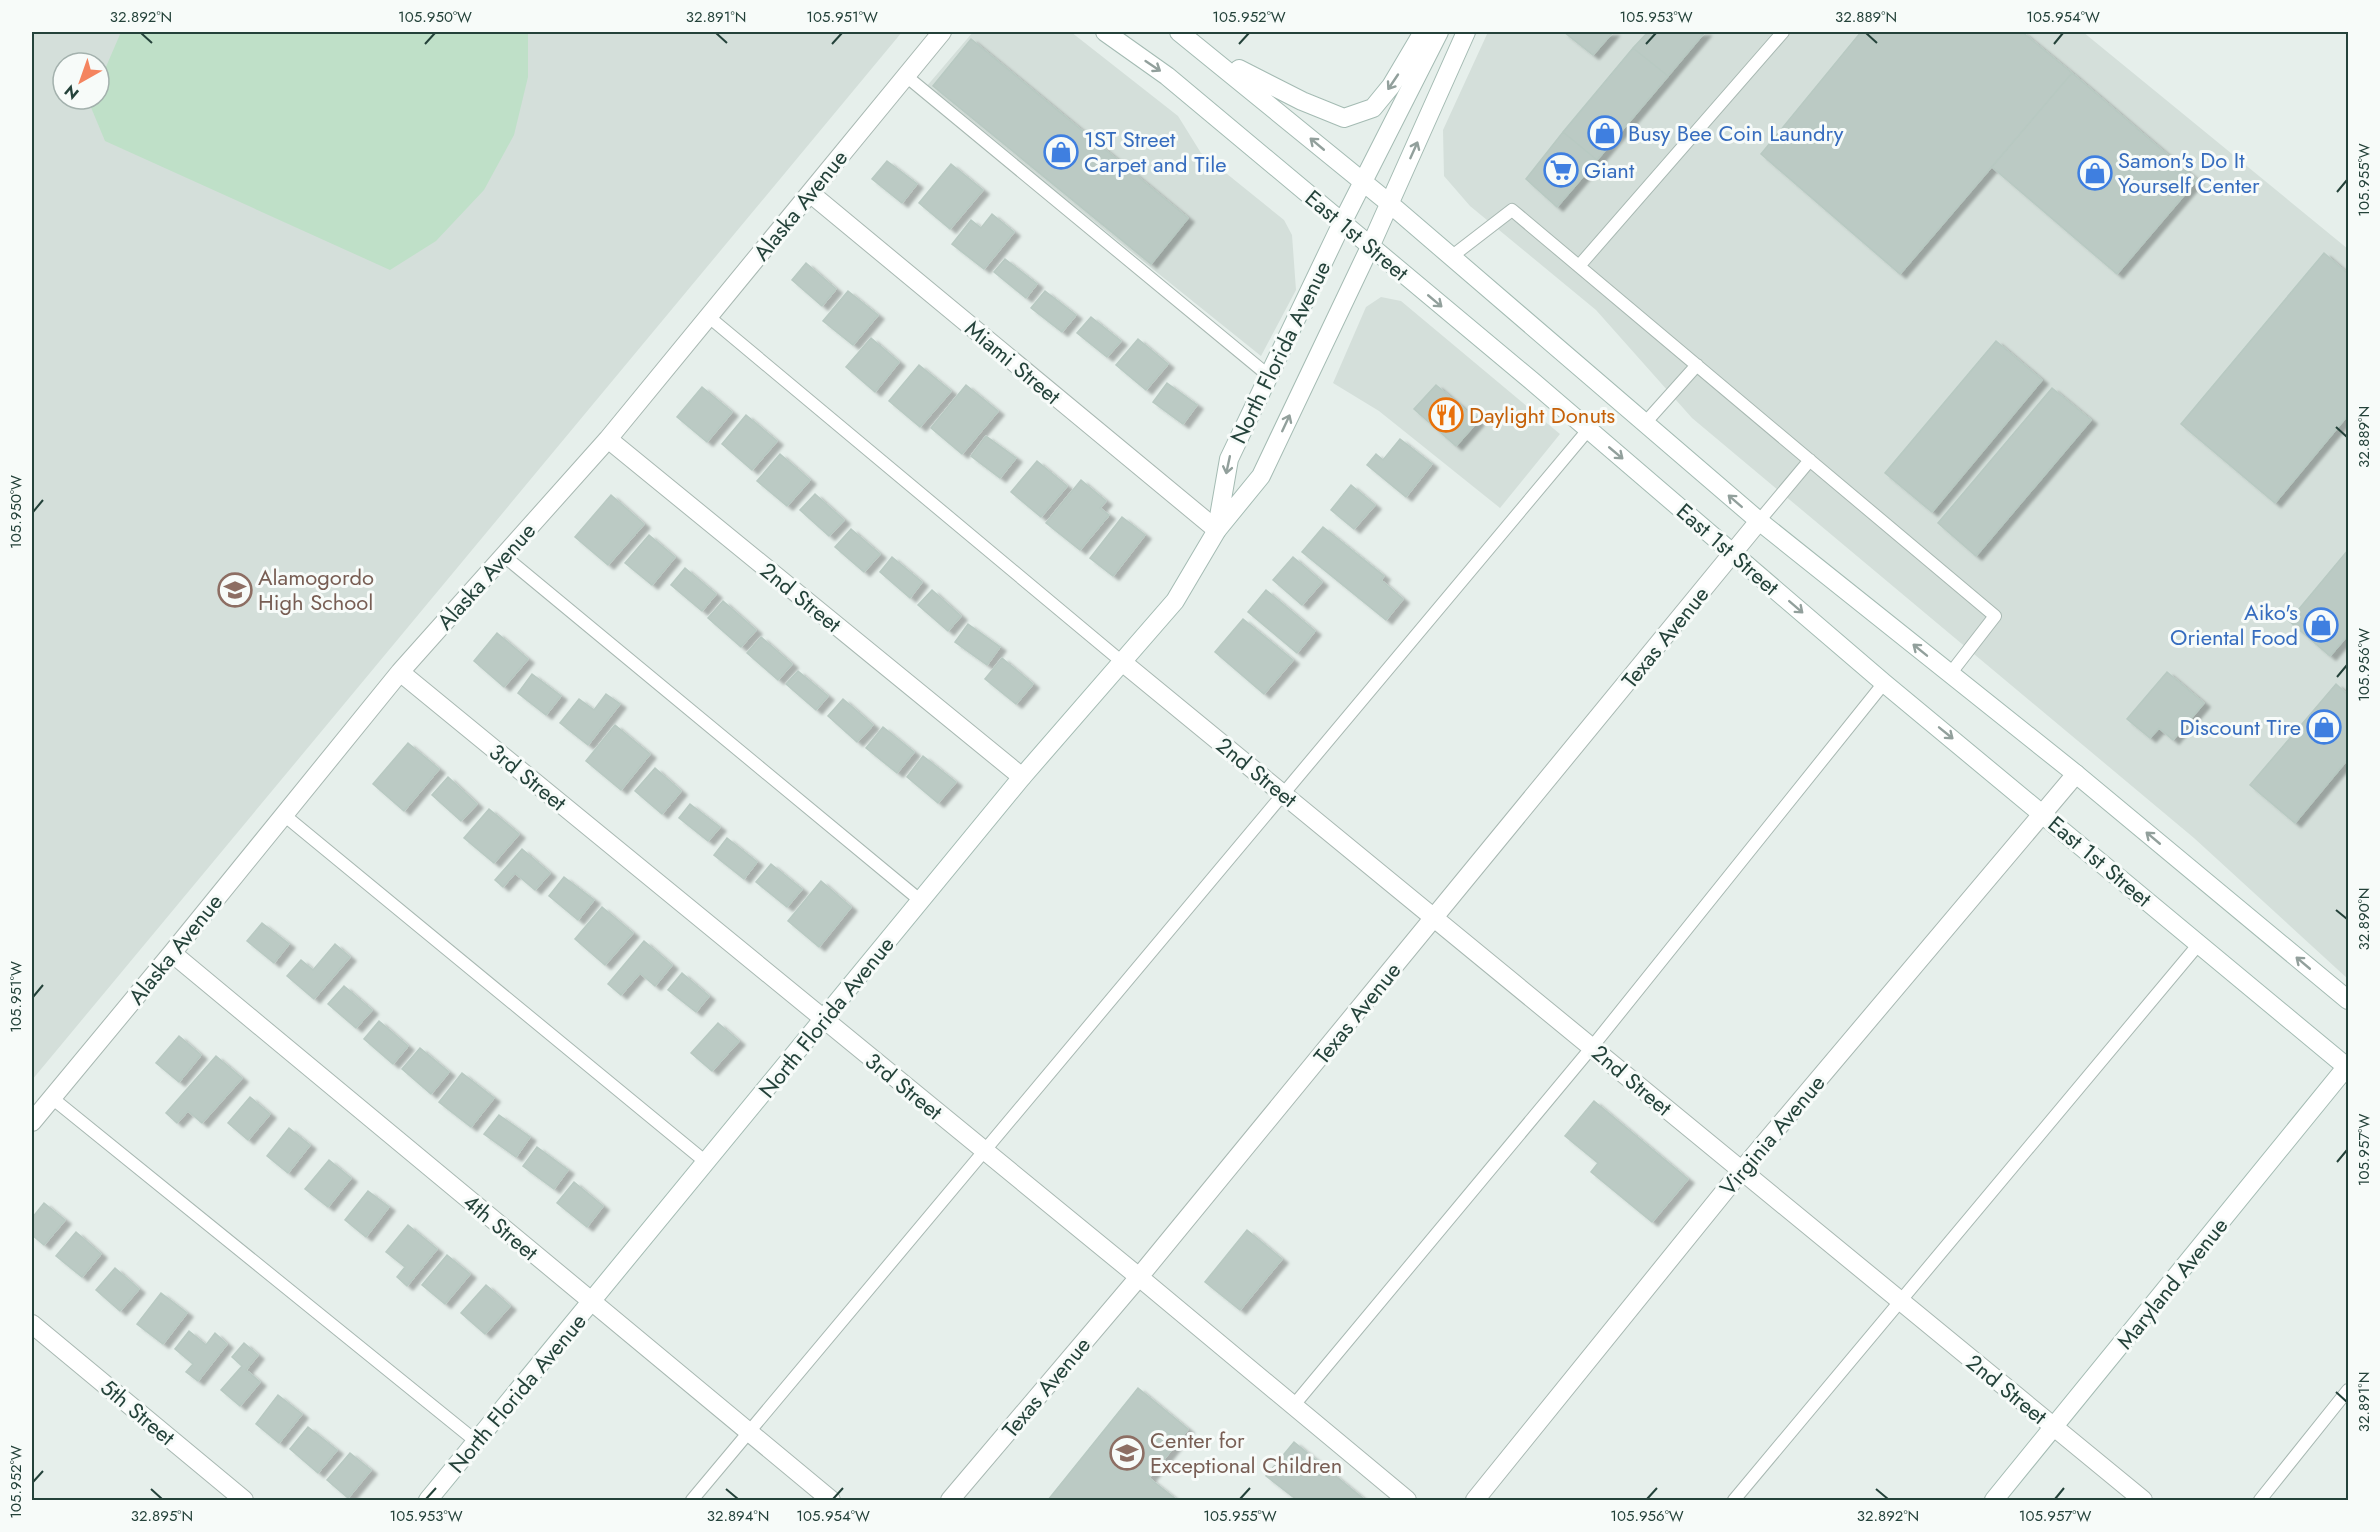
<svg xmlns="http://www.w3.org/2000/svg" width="2380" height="1532" viewBox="0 0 2380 1532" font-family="Jost,sans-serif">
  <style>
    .built { fill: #d4dfda; fill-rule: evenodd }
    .green { fill: #bfe0c8 }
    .building { fill: #bbcac4; stroke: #b8c9c2; stroke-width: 1.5; filter: url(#shadow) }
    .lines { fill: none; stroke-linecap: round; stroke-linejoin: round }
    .lane-casing { stroke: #a8b8b2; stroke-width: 14 }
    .street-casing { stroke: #a8b8b2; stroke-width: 20 }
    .secondary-casing { stroke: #a4bbb3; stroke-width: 20 }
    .lane { stroke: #fff; stroke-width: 12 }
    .street { stroke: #fff; stroke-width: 18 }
    .secondary { stroke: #fff; stroke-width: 18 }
    .oneway { stroke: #92a09c }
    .ticks { fill: none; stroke: #24423a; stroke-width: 2 }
    .labels { text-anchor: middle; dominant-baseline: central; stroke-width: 6; stroke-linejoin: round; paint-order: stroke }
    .shop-label { font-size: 22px; fill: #366cbe; stroke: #f7fbf9; text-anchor: start }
    .street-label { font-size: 22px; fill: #24423a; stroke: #f7fbf9 }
    .food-label { font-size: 22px; fill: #c56008; stroke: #f7fbf9; text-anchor: start }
    .education-label { font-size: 22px; fill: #785e54; stroke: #f7fbf9; text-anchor: start }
    .neatline { fill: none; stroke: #24423a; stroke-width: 2 }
    .ticks-label { font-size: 15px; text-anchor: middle; fill: #24423a }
  </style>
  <defs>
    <filter id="shadow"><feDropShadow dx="6" dy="4" stdDeviation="1.5" flood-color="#0004"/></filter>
  </defs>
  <rect width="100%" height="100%" fill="#e6efeb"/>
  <path class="built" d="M32,32H902L32,1080ZM63,63H99V99H63Z
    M973,32H1071L1178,116L1201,153L1284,220L1292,235L1296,290L1261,356L926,87Z
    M1488,32H2083L2348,249V979L2194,838L1692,418L1596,310L1470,206L1444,176L1443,130Z
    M1381,297L1401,301L1560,434L1500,508L1379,411L1333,383L1366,307Z"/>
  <path class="green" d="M121,32H528V77L514,135L484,190L436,241L390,270L105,141L90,105L92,99H99V83Z"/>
  <path class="building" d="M1564,32H1613L1593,55Z
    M1648,32H1705L1668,76L1633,48Z
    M1861,32H2022L2072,73L1900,274L1761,154Z
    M971,39L1188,218L1151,264L933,86Z
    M1633,48L1668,76L1597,160L1563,132Z
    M2072,73L2197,180L2117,274L1992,167Z
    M1563,132L1597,160L1557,207L1526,179Z
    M887,161L917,184L902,203L872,179Z
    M951,164L983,190L950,229L919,203Z
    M992,214L1014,232L984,269L952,244L971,220L981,228Z
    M2324,253L2348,274V415L2275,503L2181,424Z
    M1005,259L1037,284L1026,298L994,272Z
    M806,263L836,289L822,306L792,280Z
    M848,291L878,315L853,345L823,321Z
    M1045,291L1076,315L1062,332L1031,308Z
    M1091,317L1121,341L1107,357L1077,333Z
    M871,338L899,362L875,392L846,367Z
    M1138,339L1168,364L1146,390L1116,365Z
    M1996,341L2042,380L1932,512L1885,473Z
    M919,365L951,391L920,427L889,401Z
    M1167,383L1197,405L1183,424L1153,402Z
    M966,385L998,411L962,454L931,428Z
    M1436,385L1478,421L1456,446L1414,409Z
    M702,387L732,412L707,442L677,417Z
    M2052,388L2091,420L1976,556L1938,523Z
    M746,415L777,441L752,470L722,444Z
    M986,436L1016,458L1000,478L971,456Z
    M1400,439L1432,464L1406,497L1367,465L1376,454L1383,460Z
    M780,454L810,480L787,506L757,481Z
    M1037,461L1067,486L1041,517L1011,492Z
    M1081,480L1106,501L1100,508L1109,515L1080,550L1046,523Z
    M1351,485L1375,505L1354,529L1331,510Z
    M815,494L844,520L829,536L800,510Z
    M611,495L644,524L608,565L575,537Z
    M1122,517L1145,535L1113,576L1090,558Z
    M1323,527L1384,576L1381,580L1403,599L1386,620L1302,552Z
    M851,529L880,554L864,572L835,547Z
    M649,535L675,557L652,585L625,563Z
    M2348,550V635L2330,656L2289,621Z
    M892,557L922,582L910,598L880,572Z
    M1293,557L1322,582L1302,605L1273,580Z
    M685,568L716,594L702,611L671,585Z
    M932,590L961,616L948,631L918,605Z
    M1266,590L1315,631L1297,653L1248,612Z
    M723,601L756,630L741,647L708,618Z
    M1243,619L1293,660L1264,694L1215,652Z
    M968,624L1000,647L987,665L955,642Z
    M497,633L528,659L504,687L474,661Z
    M761,637L792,664L778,680L747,653Z
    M1002,658L1033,684L1016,704L985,679Z
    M798,671L828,696L816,710L786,684Z
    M2167,672L2204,703L2173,740L2159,728L2150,738L2127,719Z
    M532,674L561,696L546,715L518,693Z
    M2336,684L2348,695V759L2295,823L2250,785Z
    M606,694L620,704L588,745L560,723L579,699L594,710Z
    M843,699L873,725L857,742L828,716Z
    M615,725L650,754L621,790L586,761Z
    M883,727L914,752L897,773L866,748Z
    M408,743L439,769L404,811L373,784Z
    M923,756L956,782L938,803L907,777Z
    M655,768L681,791L662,814L635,791Z
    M448,777L477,804L461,821L432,795Z
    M690,804L720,827L708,841L679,818Z
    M489,809L519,834L494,863L464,838Z
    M727,838L757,862L744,879L714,855Z
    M522,849L550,873L535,890L515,873L503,887L495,880Z
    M771,864L802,889L787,907L756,882Z
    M564,877L594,900L578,920L549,896Z
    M821,881L851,907L819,947L788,921Z
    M602,907L633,933L605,965L575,939Z
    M262,923L289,944L274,963L247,941Z
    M644,941L672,965L655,986L640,973L621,995L608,984Z
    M335,944L350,957L314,999L287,976L301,960L313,970Z
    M682,973L709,996L696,1012L668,990Z
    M344,986L372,1010L356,1028L328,1004Z
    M379,1021L408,1046L393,1064L364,1039Z
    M718,1023L739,1041L712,1071L691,1053Z
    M179,1036L201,1055L179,1082L156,1063Z
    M420,1048L449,1072L431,1094L402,1069Z
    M216,1056L242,1078L202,1123L188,1111L177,1123L166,1113Z
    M462,1073L494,1098L471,1127L439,1102Z
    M250,1097L270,1114L248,1140L228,1123Z
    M1594,1101L1688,1179L1652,1222L1591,1172L1598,1163L1565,1136Z
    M499,1115L530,1137L516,1157L484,1134Z
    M289,1128L310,1145L288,1173L267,1156Z
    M537,1147L568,1170L554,1189L523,1166Z
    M329,1160L351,1178L328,1207L305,1189Z
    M574,1182L603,1206L587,1227L557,1203Z
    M368,1191L389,1207L366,1237L345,1220Z
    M44,1203L65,1220L44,1245L32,1235V1218Z
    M408,1225L437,1249L407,1286L397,1277L405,1267L386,1252Z
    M1247,1230L1282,1259L1240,1310L1205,1282Z
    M76,1232L101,1254L82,1277L56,1256Z
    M447,1255L470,1274L445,1304L422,1285Z
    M115,1268L139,1289L120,1311L96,1290Z
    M486,1285L510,1306L485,1334L461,1313Z
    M161,1293L187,1313L163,1344L137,1324Z
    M189,1331L206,1345L215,1333L227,1344L198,1381L186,1372L193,1364L175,1349Z
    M244,1343L258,1355L246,1370L260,1382L240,1406L221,1390L242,1366L232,1357Z
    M1138,1388L1188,1429L1149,1478L1177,1500H1048Z
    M278,1395L302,1414L279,1443L256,1424Z
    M308,1427L337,1450L318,1473L290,1449Z
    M1294,1442L1365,1500H1297L1266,1476Z
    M350,1453L371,1470L348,1498L327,1480Z"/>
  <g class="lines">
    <defs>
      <path id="lane" d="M906,76L1269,376
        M1451,257L1512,210L1995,616L1950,674
        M1579,266L1783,32
        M709,317L1121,661
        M1645,423L1697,365
        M1759,521L1810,460
        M504,556L921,901
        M284,815L707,1163
        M52,1098L477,1442
        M1294,1405L1592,1047L1884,683
        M692,1500L1588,430
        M1734,1500L2198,945
        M2260,1500L2348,1390"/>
      <path id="street" d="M810,193L1217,530
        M608,439L1022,777
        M1121,661L2143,1500
        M400,672L1139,1277L1407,1500
        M172,953L831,1500
        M32,1122L172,953L400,672L608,439L942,32
        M32,1324L244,1500
        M950,1500L1139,1277L1759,521
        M1475,1500L1741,1171L2076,774"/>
      <path id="secondary" d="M1105,32L1167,76L1532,381L1884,683L2348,1068
        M1179,32L1389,203L1759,521L2076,774L2348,1000
        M1239,69L1302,101L1344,118L1373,108L1391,86L1423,32
        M1217,528L1229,459L1342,223L1439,32
        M428,1500L1022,777L1175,601L1217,530L1261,476L1370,247L1466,32
        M1994,1500L2348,1065"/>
    </defs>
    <use href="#lane" class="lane-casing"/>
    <use href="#street" class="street-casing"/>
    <use href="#secondary" class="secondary-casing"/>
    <use href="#lane" class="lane"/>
    <use href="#street" class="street"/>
    <use href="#secondary" class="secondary"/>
  </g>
  <defs><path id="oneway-shaft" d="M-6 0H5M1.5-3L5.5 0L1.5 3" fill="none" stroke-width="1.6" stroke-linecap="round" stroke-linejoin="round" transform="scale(1.5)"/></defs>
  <g class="oneway">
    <use href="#oneway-shaft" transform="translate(1153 66) rotate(34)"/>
    <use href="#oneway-shaft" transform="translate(1393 82) rotate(124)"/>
    <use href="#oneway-shaft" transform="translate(1317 144) rotate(-140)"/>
    <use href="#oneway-shaft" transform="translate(1414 150) rotate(-66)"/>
    <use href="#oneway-shaft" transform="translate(1435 301) rotate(40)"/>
    <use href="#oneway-shaft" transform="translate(1286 423) rotate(-65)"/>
    <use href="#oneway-shaft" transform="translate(1616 453) rotate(40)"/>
    <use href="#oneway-shaft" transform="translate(1228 465) rotate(102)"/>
    <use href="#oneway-shaft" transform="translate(1735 501) rotate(-139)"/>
    <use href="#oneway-shaft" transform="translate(1796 607) rotate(41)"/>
    <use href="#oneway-shaft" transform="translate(1920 650) rotate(-141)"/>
    <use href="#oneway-shaft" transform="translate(1946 733) rotate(39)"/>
    <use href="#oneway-shaft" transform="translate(2153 838) rotate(-140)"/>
    <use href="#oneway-shaft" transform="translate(2303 963) rotate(-140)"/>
  </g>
  <path class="ticks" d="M141,33L152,43M716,33L727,43M1866,33L1877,43M425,44L435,33M832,44L842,33M1239,44L1249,33M1646,44L1656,33M2054,44L2063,33M2337,192L2347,180M2336,427L2347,437M33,512L43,500M2337,677L2347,665M2336,910L2347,919M33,997L43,985M2337,1162L2347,1150M2336,1392L2347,1402M33,1482L43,1471M151,1489L162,1499M726,1489L738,1499M1876,1489L1888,1499M426,1499L436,1488M833,1499L843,1488M1240,1499L1250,1488M1647,1499L1657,1488M2055,1499L2064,1488"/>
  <defs>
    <symbol id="shop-ring" viewBox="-11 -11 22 22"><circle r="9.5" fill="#f7fbf9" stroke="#3f7fe0" stroke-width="1.5"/><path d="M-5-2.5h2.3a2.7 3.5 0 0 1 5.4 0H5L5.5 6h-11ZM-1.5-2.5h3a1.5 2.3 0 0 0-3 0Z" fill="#3f7fe0"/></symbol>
    <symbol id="supermarket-ring" viewBox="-11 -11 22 22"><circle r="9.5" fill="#f7fbf9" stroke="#3f7fe0" stroke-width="1.5"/><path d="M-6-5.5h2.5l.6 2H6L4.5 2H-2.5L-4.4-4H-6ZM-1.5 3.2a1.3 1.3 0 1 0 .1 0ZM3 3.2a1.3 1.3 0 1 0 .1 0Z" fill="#3f7fe0"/></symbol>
    <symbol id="restaurant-ring" viewBox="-11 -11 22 22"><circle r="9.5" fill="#f7fbf9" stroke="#e8710a" stroke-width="1.5"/><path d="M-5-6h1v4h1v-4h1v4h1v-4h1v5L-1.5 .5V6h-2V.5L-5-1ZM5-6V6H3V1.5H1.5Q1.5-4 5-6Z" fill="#e8710a"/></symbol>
    <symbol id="school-ring" viewBox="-11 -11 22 22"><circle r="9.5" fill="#f7fbf9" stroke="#8d6e63" stroke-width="1.5"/><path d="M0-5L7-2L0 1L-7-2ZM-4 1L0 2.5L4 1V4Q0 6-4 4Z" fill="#8d6e63"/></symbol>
  </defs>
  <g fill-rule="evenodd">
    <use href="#shop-ring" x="1586" y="114" width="38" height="38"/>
    <use href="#shop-ring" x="1042" y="133" width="38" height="38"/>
    <use href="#supermarket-ring" x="1542" y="151" width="38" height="38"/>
    <use href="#shop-ring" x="2076" y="154" width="38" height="38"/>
    <use href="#restaurant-ring" x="1427" y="396" width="38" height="38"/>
    <use href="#school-ring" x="216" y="571" width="38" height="38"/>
    <use href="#shop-ring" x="2302" y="606" width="38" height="38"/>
    <use href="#shop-ring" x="2305" y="708" width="38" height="38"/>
    <use href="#school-ring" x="1108" y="1434" width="38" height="38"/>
  </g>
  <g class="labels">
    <g class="shop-label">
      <text x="1628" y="133">Busy Bee Coin Laundry</text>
      <text x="1084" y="139">1ST Street<tspan x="1084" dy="25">Carpet and Tile</tspan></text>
      <text x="2118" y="160">Samon's Do It<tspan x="2118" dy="25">Yourself Center</tspan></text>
      <text x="1584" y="170">Giant</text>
      <text x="2298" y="612" text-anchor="end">Aiko's<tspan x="2298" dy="25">Oriental Food</tspan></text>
      <text x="2301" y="727" text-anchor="end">Discount Tire</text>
    </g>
    <g class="street-label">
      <text transform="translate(800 205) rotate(-51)">Alaska Avenue</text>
      <text transform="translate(1357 235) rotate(40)">East 1st Street</text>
      <text transform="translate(1280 352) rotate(-64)">North Florida Avenue</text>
      <text transform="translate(1013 362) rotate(40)">Miami Street</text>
      <text transform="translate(1728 549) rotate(41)">East 1st Street</text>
      <text transform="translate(486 576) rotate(-48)">Alaska Avenue</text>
      <text transform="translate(801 597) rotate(39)">2nd Street</text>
      <text transform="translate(1665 637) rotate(-51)">Texas Avenue</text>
      <text transform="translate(1257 772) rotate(39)">2nd Street</text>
      <text transform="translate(528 777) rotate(39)">3rd Street</text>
      <text transform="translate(2100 861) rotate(40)">East 1st Street</text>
      <text transform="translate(175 949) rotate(-51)">Alaska Avenue</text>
      <text transform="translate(1357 1013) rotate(-51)">Texas Avenue</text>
      <text transform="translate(826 1017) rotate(-51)">North Florida Avenue</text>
      <text transform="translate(1632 1080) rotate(40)">2nd Street</text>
      <text transform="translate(904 1086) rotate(39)">3rd Street</text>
      <text transform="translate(1772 1135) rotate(-50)">Virginia Avenue</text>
      <text transform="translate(501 1227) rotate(40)">4th Street</text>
      <text transform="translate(2172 1283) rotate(-51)">Maryland Avenue</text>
      <text transform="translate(1046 1387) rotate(-50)">Texas Avenue</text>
      <text transform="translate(2007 1389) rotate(39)">2nd Street</text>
      <text transform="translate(517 1393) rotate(-50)">North Florida Avenue</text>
      <text transform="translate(138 1412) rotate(40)">5th Street</text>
    </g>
    <g class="food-label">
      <text x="1469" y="415">Daylight Donuts</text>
    </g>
    <g class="education-label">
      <text x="258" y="577">Alamogordo<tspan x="258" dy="25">High School</tspan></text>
      <text x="1150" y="1440">Center for<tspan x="1150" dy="25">Exceptional Children</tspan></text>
    </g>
  </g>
  <rect width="2380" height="1532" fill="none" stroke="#f7fbf9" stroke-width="66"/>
  <g transform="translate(81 81) rotate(220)"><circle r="28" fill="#f7fbf9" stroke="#a3b1ad" stroke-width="1.5"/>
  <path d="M0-4.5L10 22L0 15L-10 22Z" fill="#f4845f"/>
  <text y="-9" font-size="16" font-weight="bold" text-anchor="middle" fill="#24423a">N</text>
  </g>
  <rect x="33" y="33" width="2314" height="1466" class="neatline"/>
  <g class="ticks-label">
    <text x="141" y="22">32.892°N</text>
    <text x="435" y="22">105.950°W</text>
    <text x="716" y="22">32.891°N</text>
    <text x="842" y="22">105.951°W</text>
    <text x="1249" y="22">105.952°W</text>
    <text x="1656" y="22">105.953°W</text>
    <text x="1866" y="22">32.889°N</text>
    <text x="2063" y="22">105.954°W</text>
    <text transform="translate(2364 180) rotate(-90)" y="5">105.955°W</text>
    <text transform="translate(2364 437) rotate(-90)" y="5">32.889°N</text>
    <text transform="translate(16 512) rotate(-90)" y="5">105.950°W</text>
    <text transform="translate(2364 665) rotate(-90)" y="5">105.956°W</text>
    <text transform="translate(2364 919) rotate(-90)" y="5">32.890°N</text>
    <text transform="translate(16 997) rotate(-90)" y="5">105.951°W</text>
    <text transform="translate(2364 1150) rotate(-90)" y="5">105.957°W</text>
    <text transform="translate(2364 1402) rotate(-90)" y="5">32.891°N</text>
    <text transform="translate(16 1482) rotate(-90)" y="5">105.952°W</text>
    <text x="162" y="1521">32.895°N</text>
    <text x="426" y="1521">105.953°W</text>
    <text x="738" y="1521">32.894°N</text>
    <text x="833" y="1521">105.954°W</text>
    <text x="1240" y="1521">105.955°W</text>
    <text x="1647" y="1521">105.956°W</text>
    <text x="1888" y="1521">32.892°N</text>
    <text x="2055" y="1521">105.957°W</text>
  </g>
</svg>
